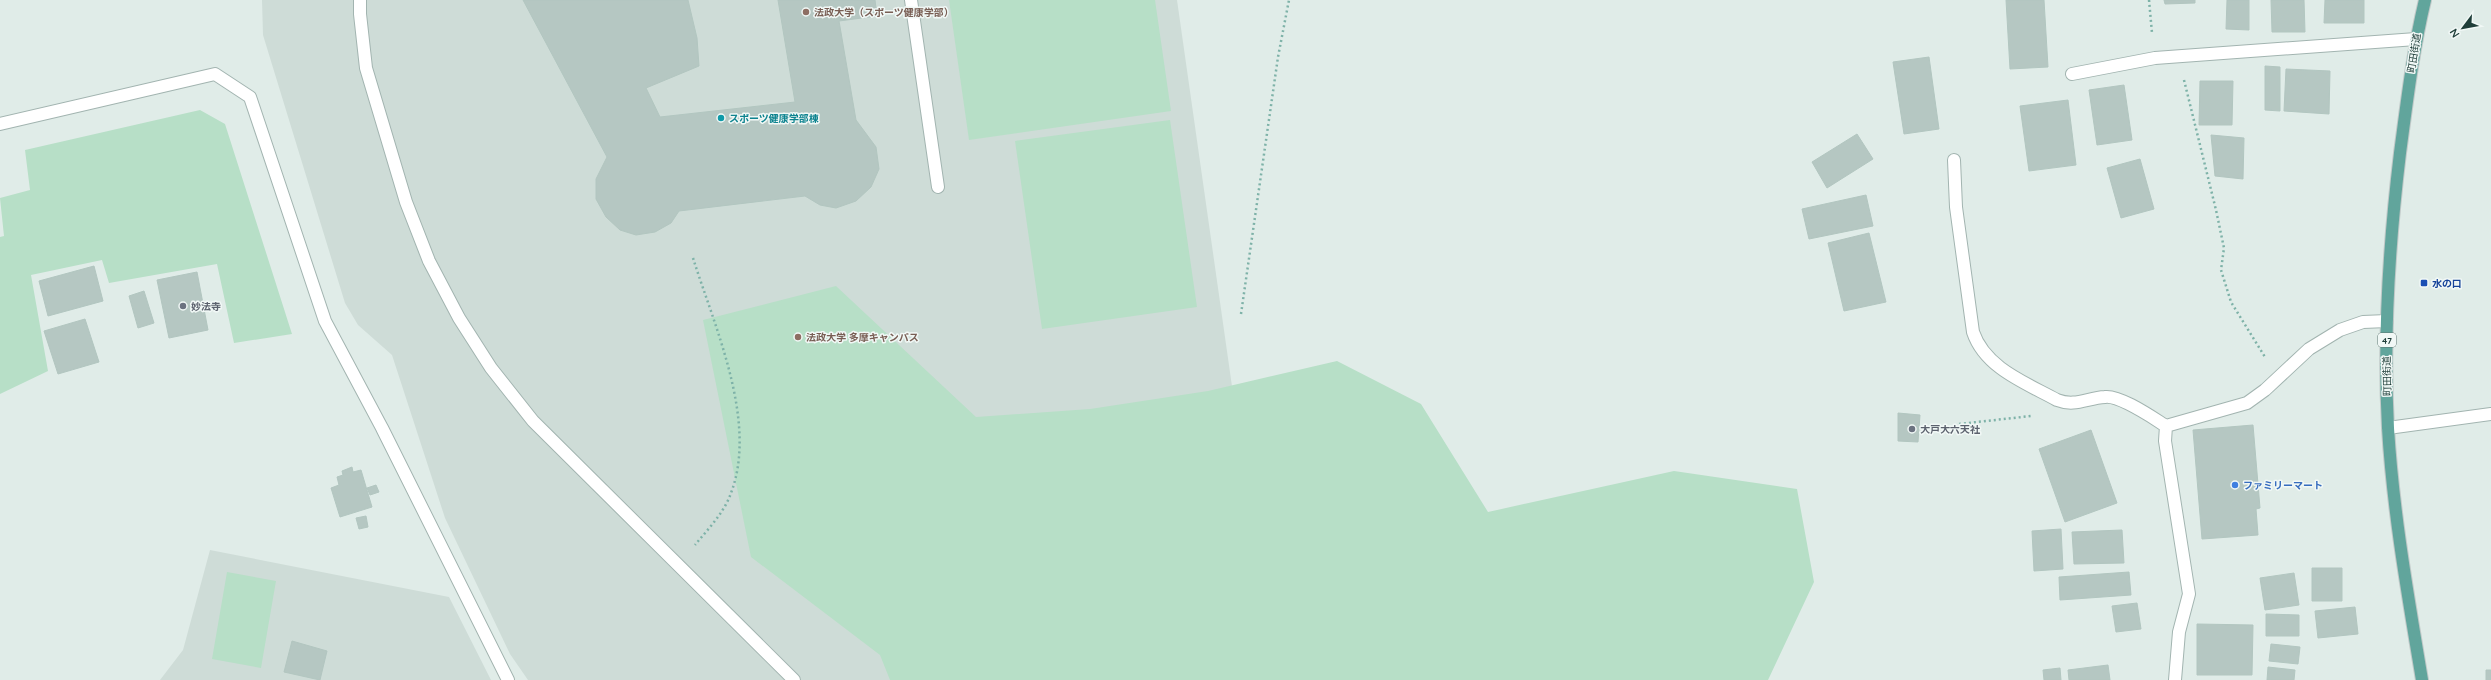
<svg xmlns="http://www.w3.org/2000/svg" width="2491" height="680" viewBox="0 0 2491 680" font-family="Quicksand,'Noto Sans JP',sans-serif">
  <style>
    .built { fill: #cedcd7 }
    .green { fill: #b7dfc7 }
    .building { fill: #b5c7c2; stroke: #b2c6c0 }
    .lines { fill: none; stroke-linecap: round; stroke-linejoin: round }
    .service-casing { stroke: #a2b4b0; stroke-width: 14 }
    .minor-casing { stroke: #a2b4b0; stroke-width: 14 }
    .tertiary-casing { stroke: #a2b4b0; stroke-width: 14 }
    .primary-casing { stroke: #c0c9c8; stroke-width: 14 }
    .path { stroke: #7eb2a8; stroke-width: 2.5; stroke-dasharray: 2 3; stroke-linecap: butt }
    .service { stroke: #fff; stroke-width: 12 }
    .minor { stroke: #fff; stroke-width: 12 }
    .tertiary { stroke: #fff; stroke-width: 12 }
    .primary { stroke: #61a59c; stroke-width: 12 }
    .education-dot { fill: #8d6e63; stroke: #f1f8f6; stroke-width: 1.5 }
    .culture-dot { fill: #0f9aa8; stroke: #f1f8f6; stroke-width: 1.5 }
    .transit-dot { fill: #1a4fb4; stroke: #f1f8f6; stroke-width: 1.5 }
    .worship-dot { fill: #6b7280; stroke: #f1f8f6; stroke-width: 1.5 }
    .shop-dot { fill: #3f7fe0; stroke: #f1f8f6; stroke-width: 1.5 }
    .labels { text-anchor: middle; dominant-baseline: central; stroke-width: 3; stroke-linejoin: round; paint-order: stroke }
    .shield { fill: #f1f8f6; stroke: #5e7672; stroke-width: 1 }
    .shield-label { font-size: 9px; font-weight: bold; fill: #1f3e39 }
    .education-label { font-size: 10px; font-weight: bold; fill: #785e54; stroke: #f1f8f6; text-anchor: start }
    .street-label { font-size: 10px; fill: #1f3e39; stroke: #f1f8f6 }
    .culture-label { font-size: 10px; font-weight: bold; fill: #0d838f; stroke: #f1f8f6; text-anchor: start }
    .transit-label { font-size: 10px; font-weight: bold; fill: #164399; stroke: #f1f8f6; text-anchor: start }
    .worship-label { font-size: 10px; font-weight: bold; fill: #5b616d; stroke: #f1f8f6; text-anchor: start }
    .shop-label { font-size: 10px; font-weight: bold; fill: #366cbe; stroke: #f1f8f6; text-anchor: start }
  </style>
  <rect width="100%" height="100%" fill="#e0ece8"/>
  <path class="built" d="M262,0H1177L1257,562L1181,680H528L510,654L445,518L392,355L358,325L345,303L263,35Z
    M210,550L449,597L491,680H160L183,650Z"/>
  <path class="green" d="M949,0H1155L1171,111L969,140Z
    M200,110L225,124L292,334L234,343L217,264L109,283L102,260L31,275L48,371L0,394V237L4,236L0,198L30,190L25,150Z
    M1170,120L1197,307L1042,329L1015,141Z
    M836,286L976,417L1090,409L1208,391L1337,361L1421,404L1488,512L1674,471L1797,489L1814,582L1768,680H890L880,655L751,557L703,320Z
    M227,572L276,581L261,668L212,659Z"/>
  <path class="building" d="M523,0H688L697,38L699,66L646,88L660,117L795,102L778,0H875L877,16L839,21L856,120L876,147L879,169L871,187L856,201L836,208L820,205L805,196L679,211L671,223L655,232L636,235L620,230L606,217L596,199V179L607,157Z
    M2006,0H2044L2048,67L2010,69Z
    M2164,0H2195V3L2165,4Z
    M2227,0H2249V30L2226,29Z
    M2271,0H2304L2305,32H2272Z
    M2325,0H2364V23H2324Z
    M1929,57L1939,129L1904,134L1893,62Z
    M2265,66L2280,67V111L2265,110Z
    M2286,69L2330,71L2329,114L2284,111Z
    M2200,81H2233L2232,125H2199Z
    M2124,85L2132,140L2097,145L2089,90Z
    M2068,100L2076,165L2029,171L2020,106Z
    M1857,134L1873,159L1827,188L1812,162Z
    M2211,135L2244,138L2243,179L2215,176Z
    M2140,159L2154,209L2121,218L2107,168Z
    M1866,195L1873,226L1809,239L1802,209Z
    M1869,233L1886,302L1844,311L1828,243Z
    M94,266L103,301L48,316L39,281Z
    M197,272L208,330L169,338L157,280Z
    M144,291L154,323L138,328L129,296Z
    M85,319L99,362L58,374L44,331Z
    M1898,413L1920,415L1918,442L1898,441Z
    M2253,425L2260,508L2256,509L2258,535L2202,539L2193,430Z
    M2091,430L2117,503L2065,522L2039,449Z
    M352,467L353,472L361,470L372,507L340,517L331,488L339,485L337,477L343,475L342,471Z
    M376,485L379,492L370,495L367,488Z
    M366,516L368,527L359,529L356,518Z
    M2061,529L2063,569L2034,571L2032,531Z
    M2122,530L2124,563L2074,564L2072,532Z
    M2312,568H2342V601H2312Z
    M2129,572L2131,595L2060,600L2059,577Z
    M2294,573L2299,605L2265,610L2260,578Z
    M2137,603L2141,629L2116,632L2112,606Z
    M2355,607L2358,634L2318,638L2315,611Z
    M2266,614L2299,615V636H2266Z
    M2197,624L2253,625L2252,675H2197Z
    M292,641L327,651L320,680L284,672Z
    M2271,644L2300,647L2298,664L2269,661Z
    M2108,665L2110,680H2069L2068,670Z
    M2268,667L2295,670L2294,680H2267Z
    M2060,668L2061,680H2044L2043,670Z
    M2486,670H2491V680H2486Z"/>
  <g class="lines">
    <defs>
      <path id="service" d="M360,0V14L366,68L406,202L429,261L459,318L491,368L533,421L794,680
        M911,0L938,187
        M2072,74L2155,58L2416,39
        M1954,160L1956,207L1973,332C1985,368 2026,383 2057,400C2075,407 2087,398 2105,397C2120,395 2153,418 2166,426
        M2175,680L2179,632L2189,594L2165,441L2166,426L2247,403L2265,390L2309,349L2340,330L2363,322L2387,321"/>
      <path id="minor" d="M0,124L215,74L250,97L325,321L382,428L508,680"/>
      <path id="tertiary" d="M2388,428L2491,414"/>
      <path id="primary" d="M2422,680C2408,596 2393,512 2388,428C2383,336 2389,244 2400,153C2407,101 2413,50 2425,0"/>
    </defs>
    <use href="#service" class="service-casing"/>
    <use href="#minor" class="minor-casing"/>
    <use href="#tertiary" class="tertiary-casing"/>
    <use href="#primary" class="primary-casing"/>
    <path class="path" d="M2149,0L2152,33
      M2184,80L2216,210L2224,248L2221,270L2231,302L2265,357
      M693,258C715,328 758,422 731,493C724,513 708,529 695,545
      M1241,314L1278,57L1289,0
      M1959,424L2031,416"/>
    <use href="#service" class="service"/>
    <use href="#minor" class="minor"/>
    <use href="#tertiary" class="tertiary"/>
    <use href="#primary" class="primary"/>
  </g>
  <g class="education-dot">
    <circle cx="806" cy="12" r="4"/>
    <circle cx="798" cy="337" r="4"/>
  </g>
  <circle class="culture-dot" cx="721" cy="118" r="4"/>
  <rect class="transit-dot" x="2420" y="279" width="8" height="8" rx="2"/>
  <g class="worship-dot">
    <circle cx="183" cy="306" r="4"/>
    <circle cx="1912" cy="429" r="4"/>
  </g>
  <circle class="shop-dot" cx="2235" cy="485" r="4"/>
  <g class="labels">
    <rect class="shield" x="2378" y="333" width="18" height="14" rx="3"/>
    <g class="shield-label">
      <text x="2387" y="340">47</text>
    </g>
    <g class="education-label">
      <text x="814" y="12">法政大学（スポーツ健康学部）</text>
      <text x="806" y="337">法政大学 多摩キャンパス</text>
    </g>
    <g class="street-label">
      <text transform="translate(2414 53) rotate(-81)">町田街道</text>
      <text transform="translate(2387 376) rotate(-91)">町田街道</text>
    </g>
    <g class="culture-label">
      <text x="729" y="118">スポーツ健康学部棟</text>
    </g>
    <g class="transit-label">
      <text x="2432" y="283">水の口</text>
    </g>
    <g class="worship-label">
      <text x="191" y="306">妙法寺</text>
      <text x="1920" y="429">大戸大六天社</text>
    </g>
    <g class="shop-label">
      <text x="2243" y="485">ファミリーマート</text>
    </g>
  </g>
  <g transform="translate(2463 28) rotate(238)" stroke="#f1f8f6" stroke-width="3" paint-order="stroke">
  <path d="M0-3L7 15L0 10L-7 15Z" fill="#1f3e39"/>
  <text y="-6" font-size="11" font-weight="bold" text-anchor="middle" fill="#1f3e39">N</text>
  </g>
</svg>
